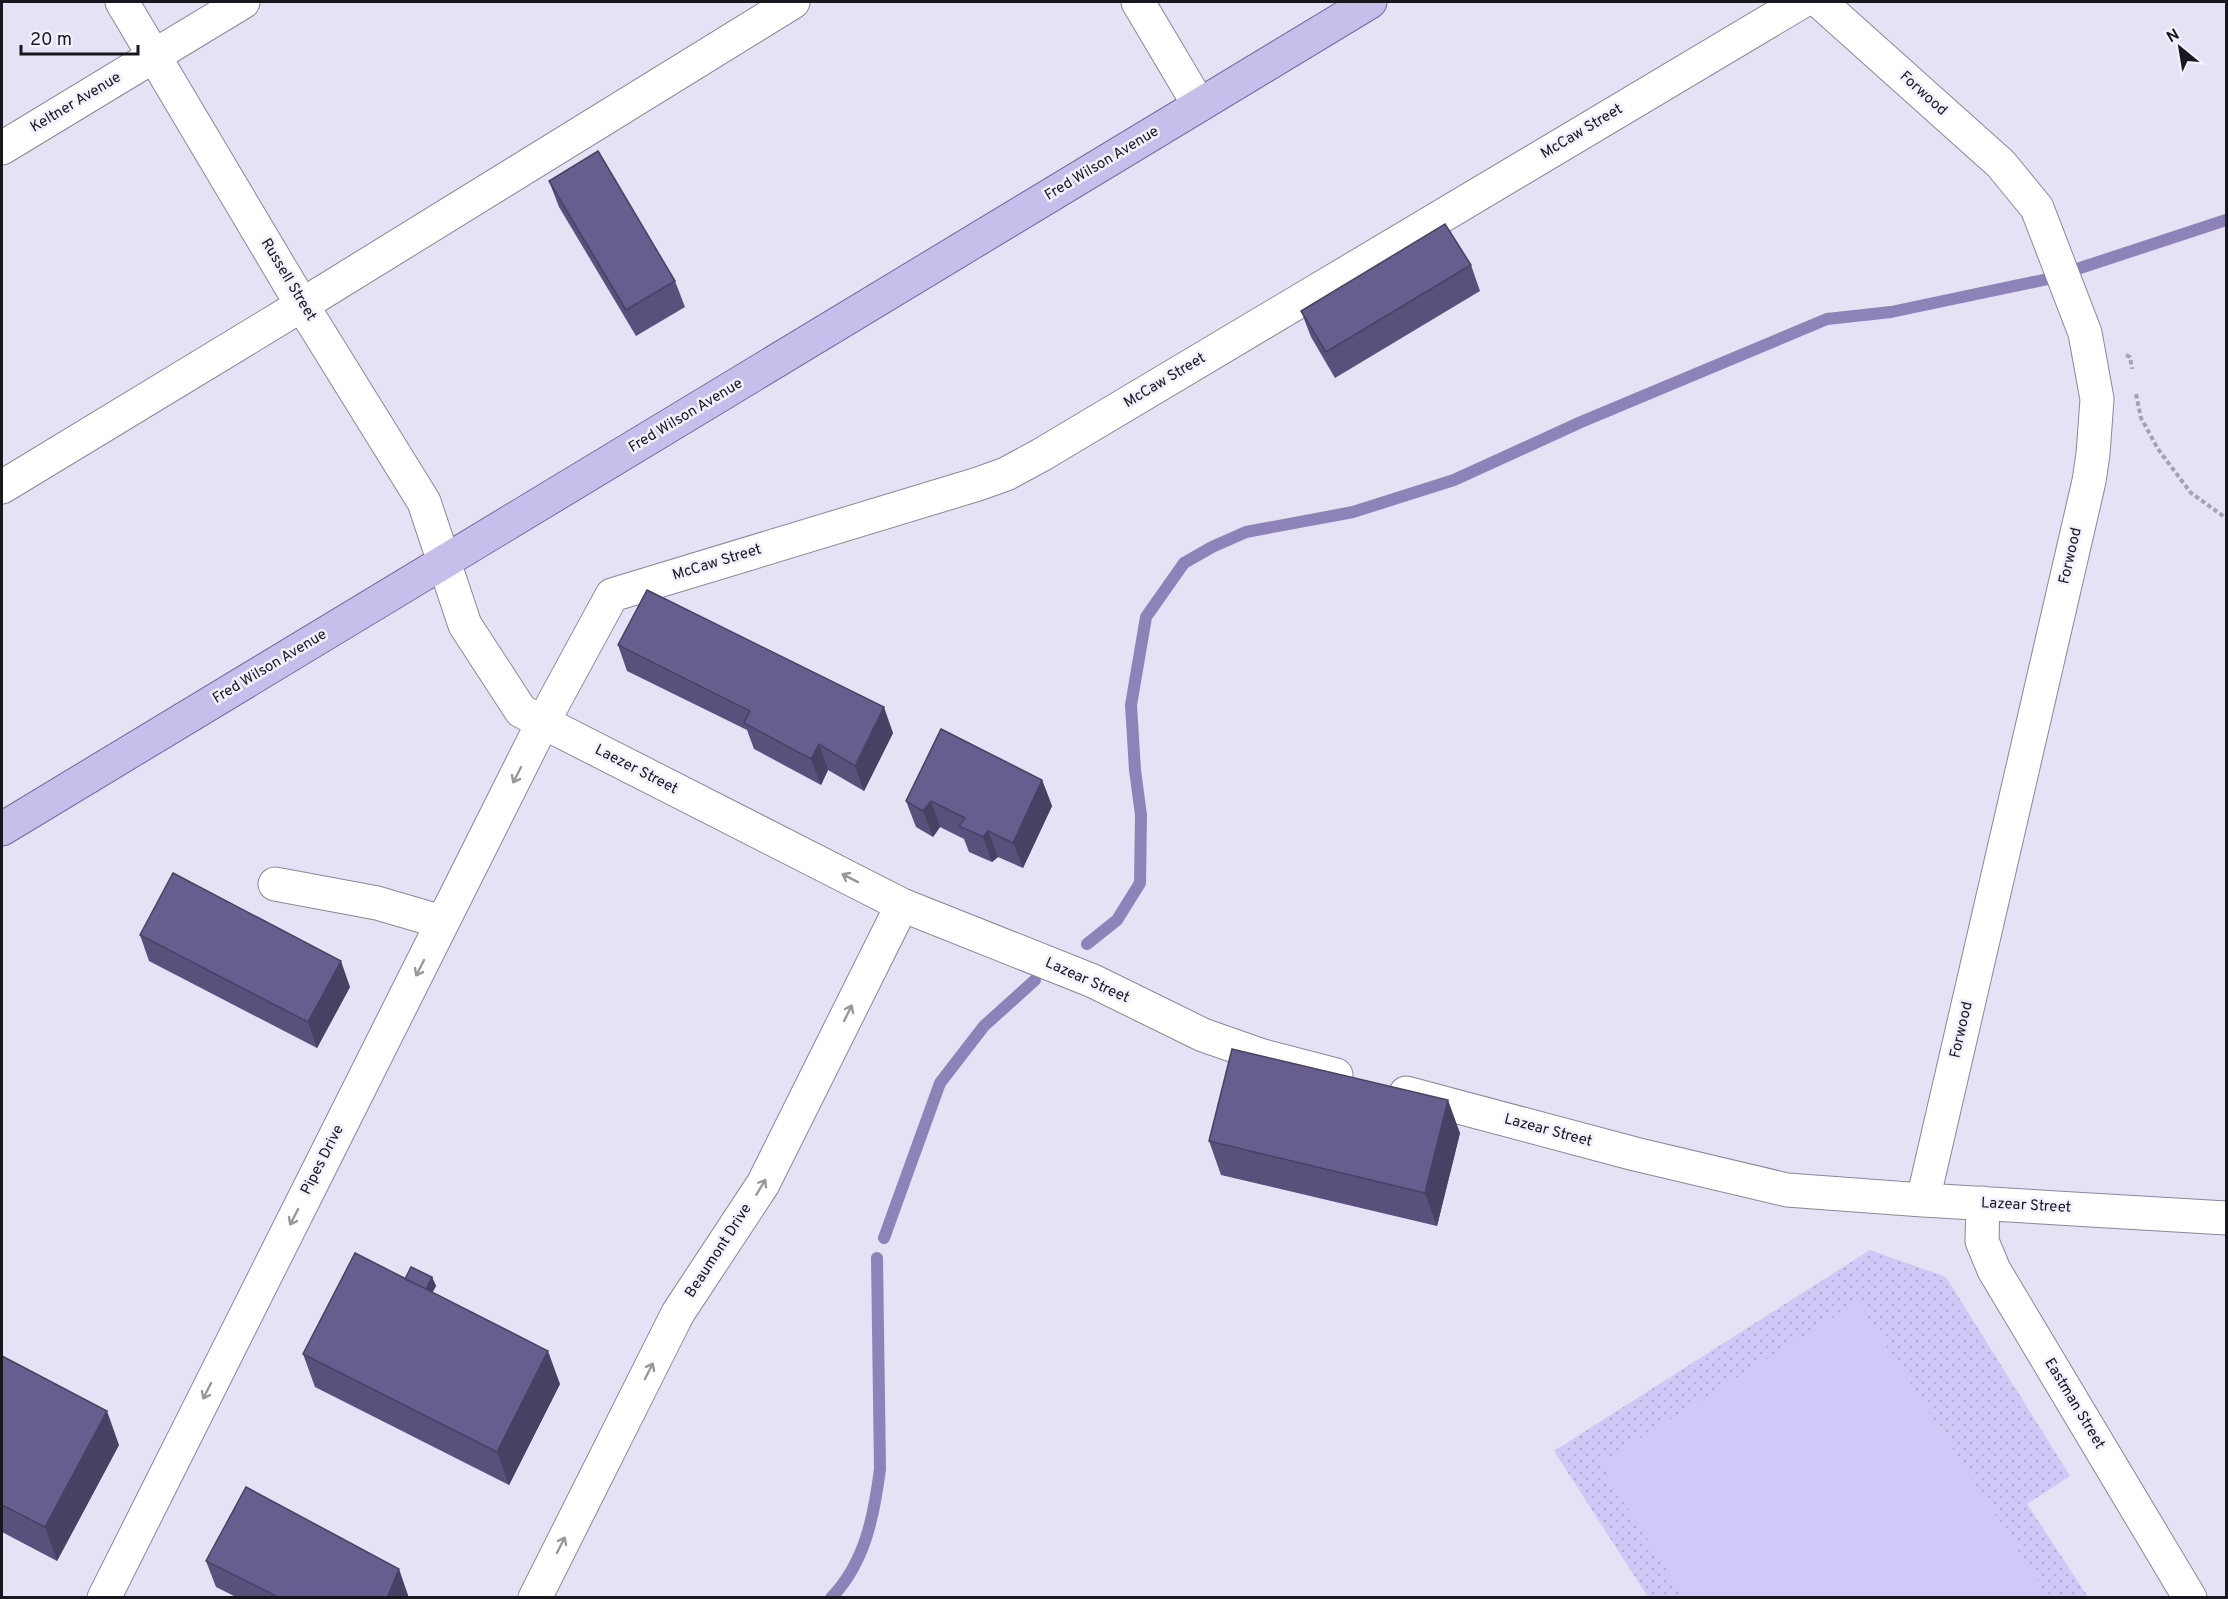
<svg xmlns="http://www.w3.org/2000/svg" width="2228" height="1599" viewBox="0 0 2228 1599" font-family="Overpass,sans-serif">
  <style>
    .grass { fill: url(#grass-dots) }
    .pitch { fill: #d1c8f7 }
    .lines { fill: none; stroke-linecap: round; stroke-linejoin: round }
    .stream { stroke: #8e83b8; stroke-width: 12 }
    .minor-casing { stroke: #8a8799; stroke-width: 35 }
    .major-casing { stroke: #73679c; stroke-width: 35 }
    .path { stroke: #a4a1b1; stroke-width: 4; stroke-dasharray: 4.5 3; stroke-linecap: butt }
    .minor { stroke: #fff; stroke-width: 33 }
    .major { stroke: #c8beec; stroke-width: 33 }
    .wall { fill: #59507b }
    .shaded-wall { fill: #494164 }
    .building { fill: #685d8f; stroke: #494164; stroke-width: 1.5 }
    .oneway { stroke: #98979a }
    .labels { text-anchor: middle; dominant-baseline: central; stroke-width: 5; stroke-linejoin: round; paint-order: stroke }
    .street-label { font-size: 15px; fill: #19171e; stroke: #f2f0fd }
  </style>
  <defs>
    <pattern id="grass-dots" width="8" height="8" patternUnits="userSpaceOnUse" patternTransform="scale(1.5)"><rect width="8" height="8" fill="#d1c8f7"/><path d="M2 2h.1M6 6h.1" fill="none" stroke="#b3abd3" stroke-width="1.8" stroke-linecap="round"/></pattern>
  </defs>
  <rect width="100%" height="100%" fill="#e5e2f6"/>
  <path class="grass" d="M1870,1250L1946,1277L2070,1476L2027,1504L2088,1597H1648L1554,1451Z"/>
  <path class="pitch" d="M1858,1302L2048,1597H1684L1600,1463Z"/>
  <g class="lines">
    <path class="stream" d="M2077,269L2226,220
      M1087,944L1117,920L1140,883L1141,815L1135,770L1131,705L1146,617L1184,563L1212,547L1246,532L1353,512L1454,480L1581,422L1827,319L1891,312L2048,279
      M884,1238L940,1083L984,1026L1035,980
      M831,1598C865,1563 874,1516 880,1469L877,1258"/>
    <defs>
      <path id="minor" d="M122,2L302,305L424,502L465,625L521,711L902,905L1093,981L1203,1035L1263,1056L1336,1075
        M1138,2L1199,105
        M1820,2L2001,164L2037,208L2085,333L2097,399L2093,454L2089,481L1923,1200
        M2,148L243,2
        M2,487L302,305L793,2
        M275,884L377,903L442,922
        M1406,1093L1635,1154L1787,1190L1923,1200L2226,1218
        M1983,1203L1982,1241L1994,1270L2190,1598
        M104,1598L543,722L612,595L978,484L1006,474L1041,455L1801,2
        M535,1598L678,1313L763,1184L902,905"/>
      <path id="major" d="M2,829L1370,2"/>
    </defs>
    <use href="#minor" class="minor-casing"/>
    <use href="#major" class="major-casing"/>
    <path class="path" d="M2126,355L2130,357L2132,369
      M2136,394L2141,418L2158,449L2191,493L2226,518"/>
    <use href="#minor" class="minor"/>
    <use href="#major" class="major"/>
  </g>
  <path class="wall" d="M549,181L675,281L685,307L636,336L559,207Z
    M1471,265L1480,291L1335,378L1311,337L1301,311Z
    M618,645L893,733L864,791L828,770L821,785L754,749L747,730L627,671Z
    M1042,780L1052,806L1023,868L998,857L992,862L969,852L964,839L940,827L933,837L916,827L906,801Z
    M140,935L350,987L317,1048L149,961Z
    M1460,1133L1437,1226L1221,1175L1209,1141Z
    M432,1277L436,1286L432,1293L560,1384L509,1485L315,1387L303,1354Z
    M2,1356L119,1445L57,1561L2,1532Z
    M206,1561L408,1595L407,1598H238L216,1587Z"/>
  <path class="shaded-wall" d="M884,707L893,733L864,791L855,766Z
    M819,744L828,770L821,785L811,759Z
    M1042,780L1052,806L1023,868L1013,843Z
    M931,801L940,827L933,837L923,811Z
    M988,831L998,857L992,862L983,837Z
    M341,961L350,987L317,1048L308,1022Z
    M1448,1100L1460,1133L1437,1226L1425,1193Z
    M432,1277L436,1286L423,1310L420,1301Z
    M548,1351L560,1384L509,1485L497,1452Z
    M107,1411L119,1445L57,1561L45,1527Z
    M399,1569L408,1595L407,1598H387Z"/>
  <path class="building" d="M598,151L675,281L626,310L549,181Z
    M1445,224L1471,265L1326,352L1301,311Z
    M647,590L884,707L855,766L819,744L811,759L744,723L750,711L618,645Z
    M941,729L1042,780L1013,843L988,831L983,837L959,826L965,818L931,801L923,811L906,801Z
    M173,873L341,961L308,1022L140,935Z
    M1232,1049L1448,1100L1425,1193L1209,1141Z
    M355,1253L548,1351L497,1452L303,1354Z
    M411,1267L432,1277L426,1289L405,1279Z
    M2,1356L107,1411L45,1527L2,1505Z
    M246,1487L399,1569L387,1598H280L206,1561Z"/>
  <defs><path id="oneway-shaft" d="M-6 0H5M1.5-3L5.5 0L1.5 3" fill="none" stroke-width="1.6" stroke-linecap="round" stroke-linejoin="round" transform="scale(1.5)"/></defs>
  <g class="oneway">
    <use href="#oneway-shaft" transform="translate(517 775) rotate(117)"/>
    <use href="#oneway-shaft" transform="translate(850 878) rotate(-153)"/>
    <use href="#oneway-shaft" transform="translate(420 968) rotate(117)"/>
    <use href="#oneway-shaft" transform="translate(848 1013) rotate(-64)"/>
    <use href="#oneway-shaft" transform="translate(761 1187) rotate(-59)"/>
    <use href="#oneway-shaft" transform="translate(294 1217) rotate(117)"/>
    <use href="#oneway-shaft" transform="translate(649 1371) rotate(-63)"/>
    <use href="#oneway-shaft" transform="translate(207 1391) rotate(117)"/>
    <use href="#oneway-shaft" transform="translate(561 1545) rotate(-63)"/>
  </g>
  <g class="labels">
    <g class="street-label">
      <text transform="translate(1923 94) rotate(42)">Forwood</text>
      <text transform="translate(76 103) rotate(-31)">Keltner Avenue</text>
      <text transform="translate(1582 132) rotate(-31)">McCaw Street</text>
      <text transform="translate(1102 164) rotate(-31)">Fred Wilson Avenue</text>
      <text transform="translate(288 280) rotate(59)">Russell Street</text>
      <text transform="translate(1165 381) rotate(-31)">McCaw Street</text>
      <text transform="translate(686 416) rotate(-31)">Fred Wilson Avenue</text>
      <text transform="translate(2071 556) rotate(-77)">Forwood</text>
      <text transform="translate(717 563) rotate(-17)">McCaw Street</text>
      <text transform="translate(270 667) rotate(-31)">Fred Wilson Avenue</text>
      <text transform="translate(636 770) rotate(27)">Laezer Street</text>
      <text transform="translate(1087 981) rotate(24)">Lazear Street</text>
      <text transform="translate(1962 1030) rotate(-77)">Forwood</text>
      <text transform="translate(1548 1131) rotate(15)">Lazear Street</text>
      <text transform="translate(323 1160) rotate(-63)">Pipes Drive</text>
      <text transform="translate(2026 1206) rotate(3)">Lazear Street</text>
      <text transform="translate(719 1251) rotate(-57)">Beaumont Drive</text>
      <text transform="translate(2074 1404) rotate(59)">Eastman Street</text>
    </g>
  </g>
  <rect width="2228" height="1599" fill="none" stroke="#19171e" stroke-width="6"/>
  <g transform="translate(2180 48) rotate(330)" stroke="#f2f0fd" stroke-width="4.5" paint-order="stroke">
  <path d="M0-4.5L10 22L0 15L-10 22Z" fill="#19171e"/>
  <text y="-9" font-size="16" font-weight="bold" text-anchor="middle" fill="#19171e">N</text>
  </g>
  <path d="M21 45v9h117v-9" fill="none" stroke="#19171e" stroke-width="3"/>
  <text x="30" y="45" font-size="18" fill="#19171e" stroke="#f2f0fd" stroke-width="4.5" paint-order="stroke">20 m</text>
</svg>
